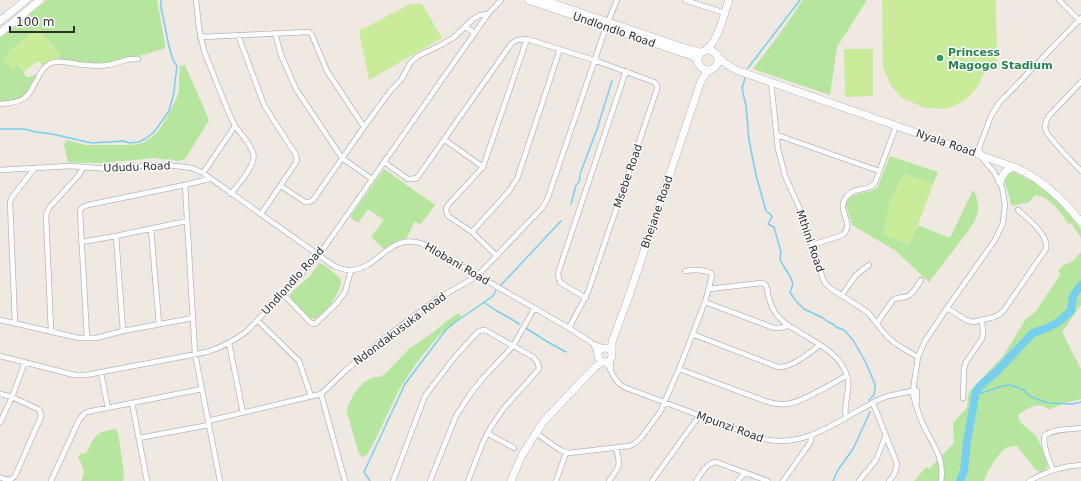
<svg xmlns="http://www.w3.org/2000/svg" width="1081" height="481" viewBox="0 0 1081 481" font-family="'DejaVu Sans',sans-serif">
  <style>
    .green { fill: #b6e59e }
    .pitch { fill: #c9ec9a }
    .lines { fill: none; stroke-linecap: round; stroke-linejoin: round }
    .stream { stroke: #75cff0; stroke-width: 1.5 }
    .river { stroke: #75cff0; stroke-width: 8 }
    .street-casing { stroke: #b4b7c1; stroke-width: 6 }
    .secondary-casing { stroke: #b4b7c1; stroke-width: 8 }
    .street { stroke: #fff; stroke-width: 4.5 }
    .secondary { stroke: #fff; stroke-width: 7 }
    .leisure-dot { fill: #2e9e5b; stroke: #fff; stroke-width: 1.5 }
    .labels { text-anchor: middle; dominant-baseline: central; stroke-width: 3; stroke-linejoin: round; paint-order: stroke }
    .street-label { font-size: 11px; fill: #2e2e2e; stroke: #fff }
    .leisure-label { font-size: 11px; font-weight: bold; fill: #27864d; stroke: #fff; text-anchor: start }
  </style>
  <rect width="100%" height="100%" fill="#efe9e1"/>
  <path class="green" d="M47,0H157L164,38L165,48C144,55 122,62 99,64C85,64 70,61 56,60L60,54L38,28L8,52L9,55L24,72L26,77H30L37,74C27,96 25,100 0,102V38Z
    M803,0H867L837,47L830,95L753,69L779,35Z
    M185,65L209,120L185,159L179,161L154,158L107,163H87L68,162L64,145L67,140L85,145H132L143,143L157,133L166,119L173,106L179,92V79L180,66Z
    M890,156L938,172L933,184L904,174L889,205L884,235L909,244L918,225L950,238L972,192L974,190C976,197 979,204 978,211C975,225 963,237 955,248C947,259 938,271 929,282L896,251L852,225L846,206L847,201L851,196L857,194L871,191L878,187Z
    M384,169L435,205L421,224L414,222L407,238L398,240L384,249L371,237L384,220L368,209L358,223L350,217Z
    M1012,171L1032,181L1044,190L1057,200L1081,229V239L1080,236L1071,223L1068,224C1061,213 1050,196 1035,195C1025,209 1026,200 1014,206L1011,205L1009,195L1004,180L1007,173Z
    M1081,252V305L1062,332L1081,369V399L1068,402L1050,409H1048C1039,400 1026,409 1018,415C1019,425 1028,427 1034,434C1041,442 1044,455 1048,465L1046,469L1041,472L1036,470L1017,446C1013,446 1008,446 1005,449C997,455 987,472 984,481H914L926,467L929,469L954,443L953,423L967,408L968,395L970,391L1004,355L1025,320L1036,311L1061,274L1058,271L1062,266L1073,261Z
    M319,263L326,266L340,278C341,281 341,286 339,290C336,297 323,318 315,319C306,320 294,303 290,296L292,292L310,276Z
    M457,314H460L461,317L440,334L417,362L400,388L373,444L367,454L363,457L361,456L358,451L347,412C348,399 365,374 380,377L386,373L409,349L435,331L448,320Z
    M116,429L118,433L124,473L123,481H81C87,472 82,465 78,457L80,454L86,453C96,436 94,432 116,429Z"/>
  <path class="pitch" d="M882,0H996L997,70H986L977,88L964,101L946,109L925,108L902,98L891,86L883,67Z
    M410,4H422L442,38L369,80L359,31Z
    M38,28L60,54L56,60L43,66L38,61L24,72L18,64L12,70L3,59L9,55L8,52Z
    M844,49H873V96L845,97Z
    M904,174L933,184L918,225L909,244L883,235L889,205Z"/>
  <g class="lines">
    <path class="stream" d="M748,68L800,0
      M745,78L742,88L746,106L749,140L756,175L766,211L770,214L772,217L768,224L774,227L781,252L780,260L791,278L793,284L790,292L796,301L804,309L823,318L828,322L833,324L836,327L844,330L853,340L865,361L875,384V388L874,395L869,400
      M0,129H24L36,132L52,134L83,141L92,143L123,141L130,143L139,142L145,139L154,132L169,111L174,92L175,82L177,66L173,60L169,46L161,7V0
      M580,174L597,129L612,81
      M571,204L576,185L579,182L580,176
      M501,285L561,221
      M485,303L497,311L506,316L519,324
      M526,328L546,341L566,352
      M976,392L982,393L1002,386L1010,385L1024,390L1029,396L1048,403L1072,404L1081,402
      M370,481L364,472L405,384L445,331L454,323L493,296L496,290
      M833,481L838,470L853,449L870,412"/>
    <path class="river" d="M960,481L964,471L967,441L976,392L979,387L997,371L1033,333L1047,328L1057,323L1071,311L1073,296L1081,285"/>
    <defs>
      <path id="street" d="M196,0L199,28L204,51L228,111L235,126L203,173
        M685,0L725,13
        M1059,0L1080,21
        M465,27L475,33
        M275,33L281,55L296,89L342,158L372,179
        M238,35L264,105L296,155L297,161L261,214
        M200,37L309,32L312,35L327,71L364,127
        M771,82L778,149L782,164L785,176L800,209L824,282L830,288L866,311C875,319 880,330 889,338C897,346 908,351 918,357
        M1081,82L1049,116C1046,120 1044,125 1046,131C1049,139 1074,163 1081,171
        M0,104C29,102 27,97 40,74C43,69 46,65 51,63C60,59 77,65 87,65C94,66 101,66 108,65C114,64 120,62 126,60C130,59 134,59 138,59
        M777,135L879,171
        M445,140L483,167
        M384,162L408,179H411L417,178L511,44L517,40L527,39L594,60L654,82L657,85V89L588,292L569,328
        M0,170L70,166L109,169L150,165H166L185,167L192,168L203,173L334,266C340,268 346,271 352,270C380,268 389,232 423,244L569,328L592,343L604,348
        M185,185L195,354L220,481
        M281,186L305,202H309L313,200L364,127L391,90L401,80L411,62L418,56L441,45L453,38L472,20L480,15L488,14
        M231,194C238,184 257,165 253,153C250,143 241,134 235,126
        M151,229L159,324
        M472,232L509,191L517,179L560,49
        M116,236L123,331
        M81,242L116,236L187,221
        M812,245L843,235C855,223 837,212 845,199C853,185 867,193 875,183L896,126
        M497,256L472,232L448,216L446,210L447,206L483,167L485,161L527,39
        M709,289L761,283C764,284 765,283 766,286C768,289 768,292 768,295C770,302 772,309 777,315C782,322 789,326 796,330C816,343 843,354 848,380C850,393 843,405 846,417
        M283,294L311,323L315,324L337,303L345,292L351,270
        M842,295L856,275L869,265
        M586,298L561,283L559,280L558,273L626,71
        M705,302L774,328H780L788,326
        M947,308L966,320L973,322L994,317L1000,314L1004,310L1046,249C1049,235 1028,219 1018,210
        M0,320L79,338H96L123,331L193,318
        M257,320L299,361L311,396
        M15,323L10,202L12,197L35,168
        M877,323L893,300C897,297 901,298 906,297C913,295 917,286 921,280
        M51,331L46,215L49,208L77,177L84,167
        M692,334L778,367C792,368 809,353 820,345
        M87,338L80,212L81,208L88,205L185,185L209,179
        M229,343L243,413
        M593,344L596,350L597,355
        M0,356L74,375H86L207,352C222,347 234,341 247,331L319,255L488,14L501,0
        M605,362C613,371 613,381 624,387L759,438C805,451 839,419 878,400L888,396L912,391
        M679,369L768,402C775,404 781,405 787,404C803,402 831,384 846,376
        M611,370V358
        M101,373L108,408
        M913,390L918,357L925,341L947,308L995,240L1003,223L1005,205L1002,187L994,172L982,158L979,148L991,116L999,103L1081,18
        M0,394L12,397L38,409L40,411L41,417L15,476C10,481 6,480 0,477
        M321,394L345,481
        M913,395C916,404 918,413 922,422C931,443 945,456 941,481
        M963,398L964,368L966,362L982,339L983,333L982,321
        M917,402V391L915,390L912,391L913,395H915L917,394
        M132,403L147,481
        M873,403L897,464L895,473L889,481
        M208,421L321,394L345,371L381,341L426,307L439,298L477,276L542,208L547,200L606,27L617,0
        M0,423L12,397L25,362
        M487,433L514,448
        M536,433L560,450L569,453L629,446L634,444L641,438L660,412L679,369L705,302L712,276L711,273C702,269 695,269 685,271
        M139,438L209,425
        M1053,470C1050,461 1041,444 1045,435C1055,429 1069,429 1081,428
        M51,481L79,420L84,414L87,412L202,389
        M393,481L425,396L454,358L472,338L479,331L485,330L533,357L538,363L539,369L504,408L491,427L483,442L468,481
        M430,481L456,416L471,393L483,378L513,346L534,309
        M556,481L566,453
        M609,481C620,466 621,466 616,448
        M652,481L699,416
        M696,481C702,473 706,463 716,462L768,481
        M738,481L745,472
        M783,481L807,447L811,441V436
        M859,481L876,460L886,435
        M1029,481C1045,472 1062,466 1081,465"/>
      <path id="secondary" d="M528,0L692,56L696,59L698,62
        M543,0L688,49L699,52H703
        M0,21L26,0
        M0,33L40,0
        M698 60a10 10 0 1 1 20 0a10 10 0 1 1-20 0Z
        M705,50C718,43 724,14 729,0
        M717,55L723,62L736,70L1014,167C1023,171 1031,175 1039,181C1055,192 1069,207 1081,222
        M1000,182C1003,174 1006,169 1014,167
        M598 355a7 7 0 1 1 14 0a7 7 0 1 1-14 0Z
        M612,352V342L630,293L701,81L707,72L710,70
        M511,481L522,455L543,422L594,368L602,362"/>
    </defs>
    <use href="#street" class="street-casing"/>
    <use href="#secondary" class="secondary-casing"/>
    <use href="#street" class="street"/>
    <use href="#secondary" class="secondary"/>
  </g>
  <circle class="leisure-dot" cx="940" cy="58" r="4"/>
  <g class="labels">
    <g class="street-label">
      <text transform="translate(614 30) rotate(19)">Undlondlo Road</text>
      <text transform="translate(946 143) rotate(19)">Nyala Road</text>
      <text transform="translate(137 167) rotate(-2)">Ududu Road</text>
      <text transform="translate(628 176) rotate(-71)">Msebe Road</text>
      <text transform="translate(657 212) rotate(-71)">Bhejane Road</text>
      <text transform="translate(810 241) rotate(71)">Mthini Road</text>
      <text transform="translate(457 264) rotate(30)">Hlobani Road</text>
      <text transform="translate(293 281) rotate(-48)">Undlondlo Road</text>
      <text transform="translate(400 329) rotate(-37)">Ndondakusuka Road</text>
      <text transform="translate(730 427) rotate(20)">Mpunzi Road</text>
    </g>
    <g class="leisure-label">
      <text x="948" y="52">Princess<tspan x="948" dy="13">Magogo Stadium</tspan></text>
    </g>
  </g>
  <path d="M10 26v6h64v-6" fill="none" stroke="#2e2e2e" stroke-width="2"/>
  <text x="16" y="26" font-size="12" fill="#2e2e2e" stroke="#ffffff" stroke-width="3" paint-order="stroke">100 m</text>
</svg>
